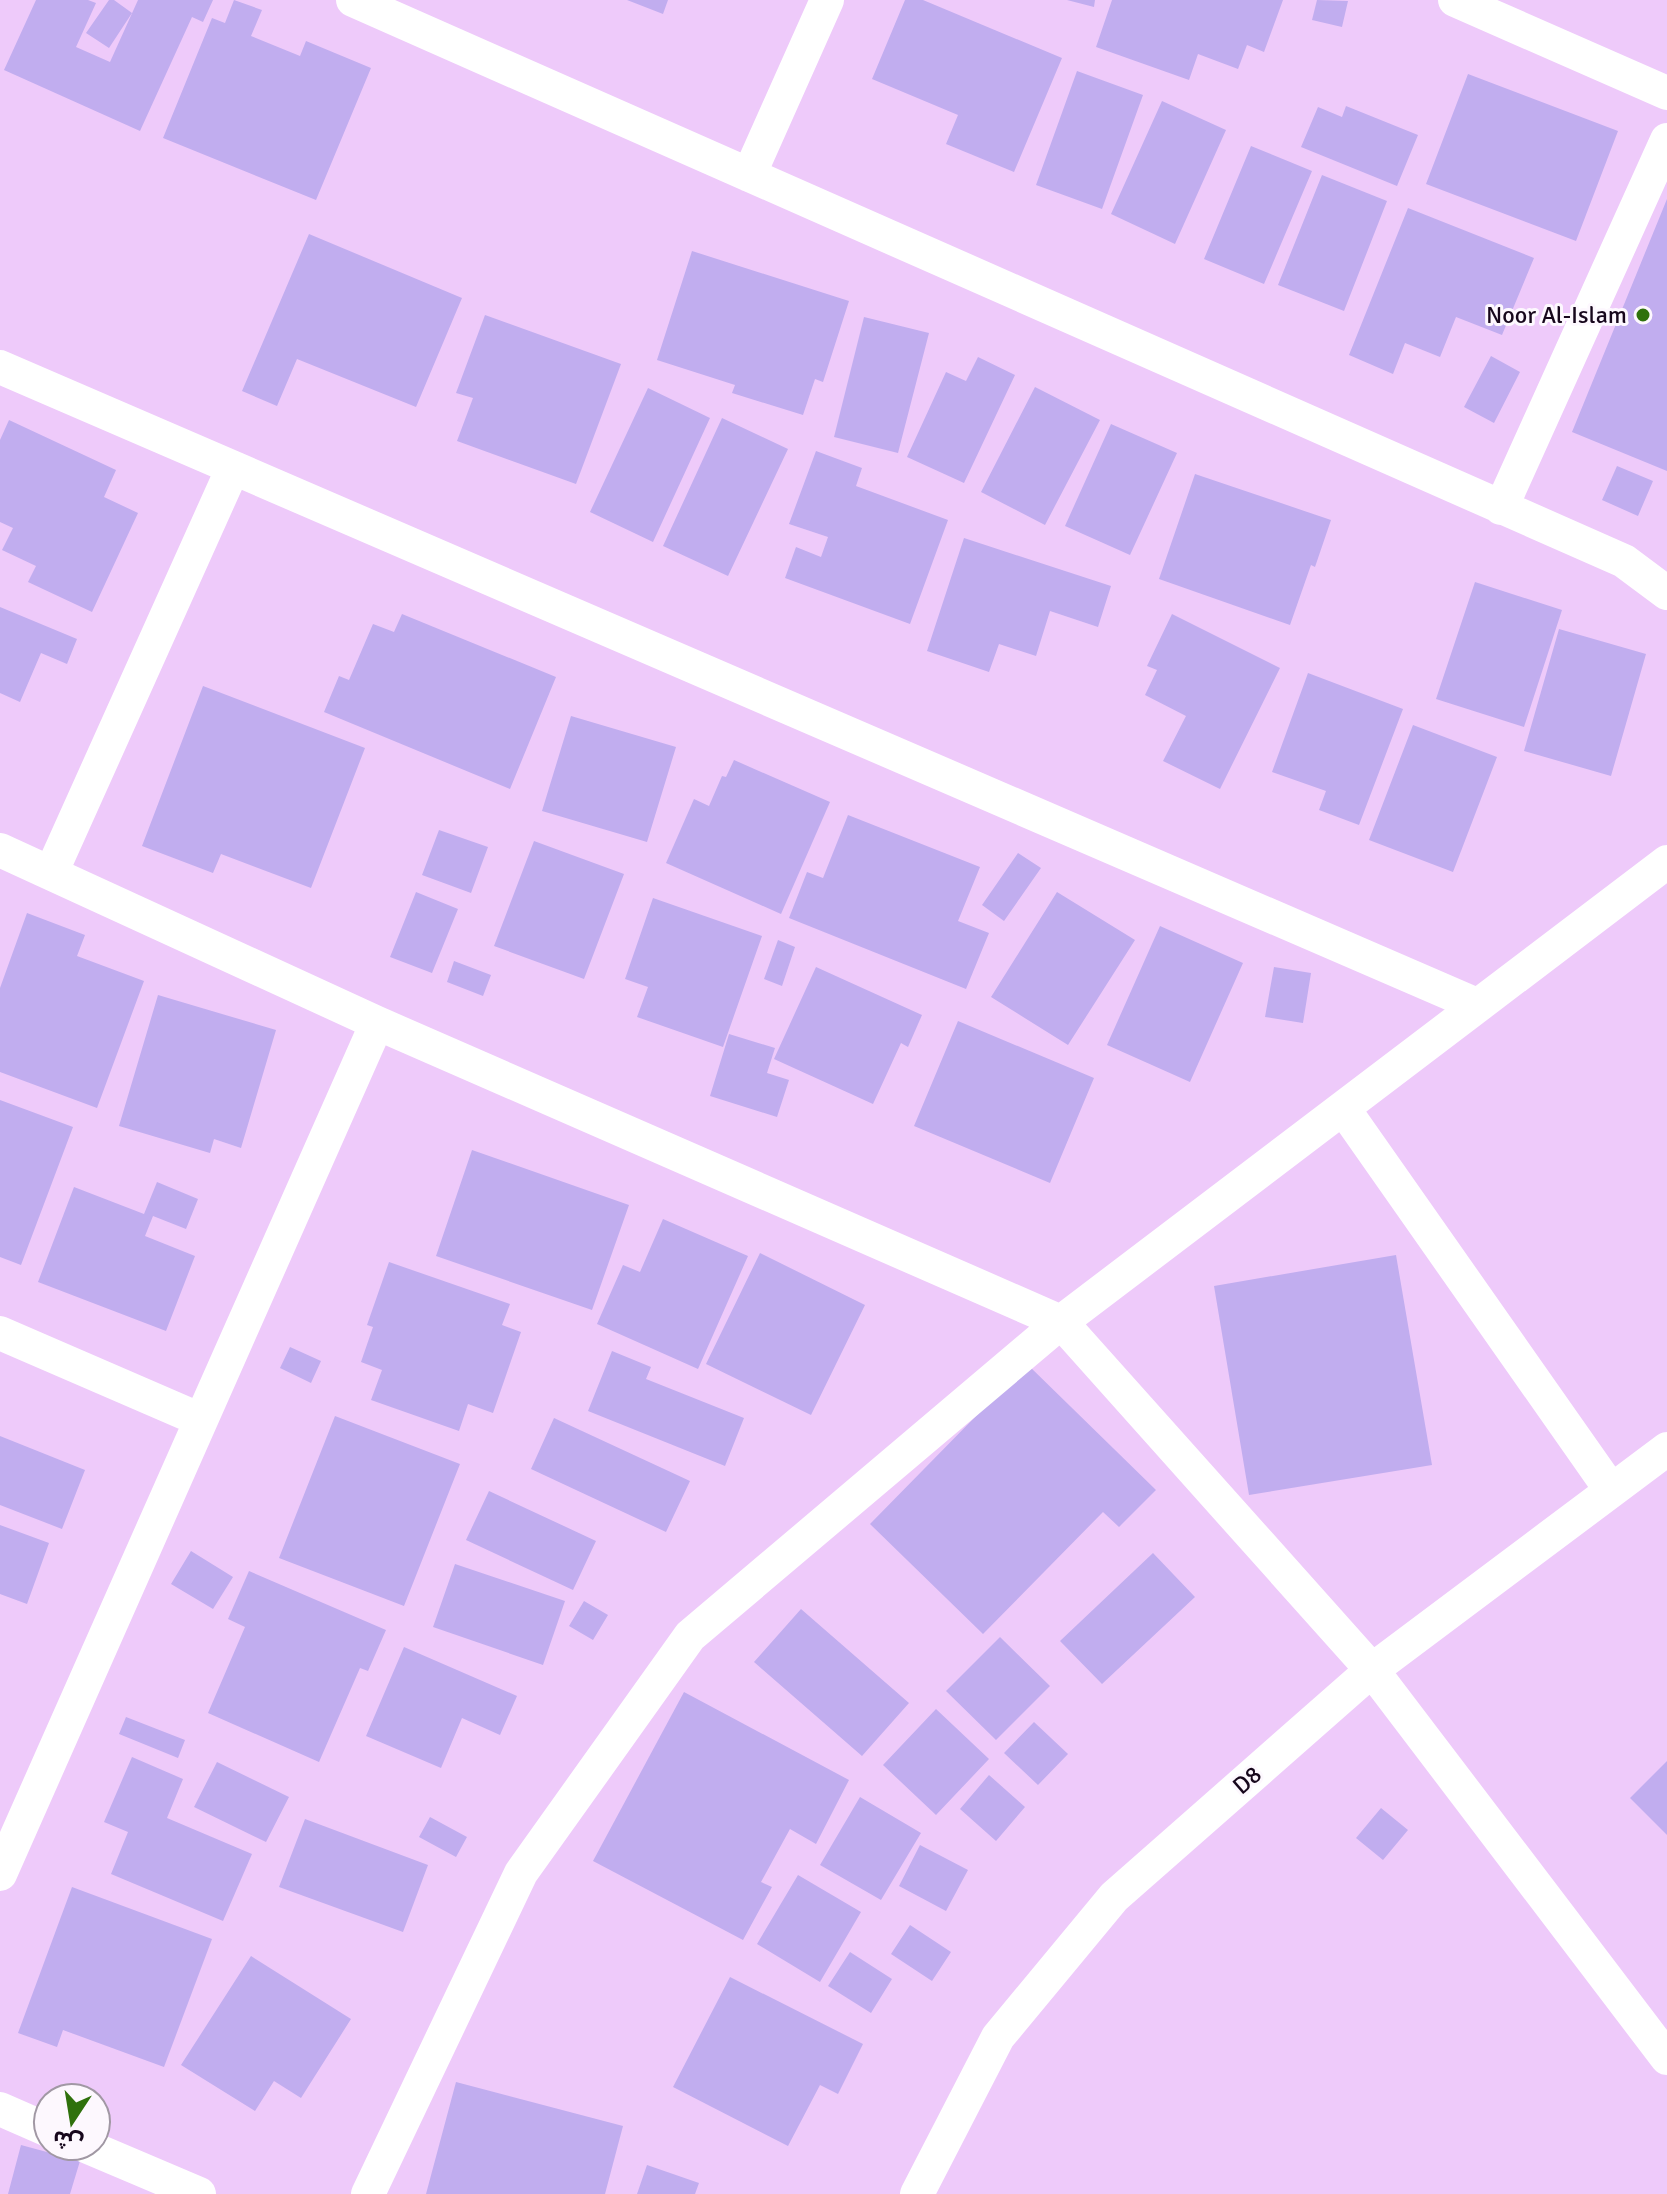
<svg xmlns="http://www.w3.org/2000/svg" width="1667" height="2194" viewBox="0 0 1667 2194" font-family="Signika,'Noto Sans Arabic',sans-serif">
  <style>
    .building { fill: #c1adef }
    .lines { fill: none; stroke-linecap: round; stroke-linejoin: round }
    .minor { stroke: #fff; stroke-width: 34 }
    .poi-dot { fill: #2f710c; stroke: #fdf8fe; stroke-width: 3 }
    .labels { text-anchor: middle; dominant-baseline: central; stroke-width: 6; stroke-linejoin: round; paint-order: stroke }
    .poi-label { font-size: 24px; fill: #17071c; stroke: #fdf8fe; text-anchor: end }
    .street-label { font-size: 24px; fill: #17071c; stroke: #fdf8fe }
  </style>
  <rect width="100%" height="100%" fill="#eecafa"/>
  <path class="building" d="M36,0H88L96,3L76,47L110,62L138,0H213L203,22L192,17L140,131L4,70Z
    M109,0H114L132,13L109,48L86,33Z
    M234,0L262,10L251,36L300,56L306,41L371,68L316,200L163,138L212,18L225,23Z
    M627,0H668L663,14Z
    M905,0H923L1062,58L1014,172L946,144L958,115L872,79Z
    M1067,0H1095L1094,7Z
    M1112,0H1283L1264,52L1247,45L1238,69L1198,54L1189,80L1096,47Z
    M1317,0L1348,1L1342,27L1312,20Z
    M1077,71L1143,95L1102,209L1036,185Z
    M1468,74L1618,131L1576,241L1426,184Z
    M1162,101L1226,130L1175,244L1111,214Z
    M1346,106L1418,135L1397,186L1301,147L1318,107L1342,117Z
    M1251,146L1312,171L1264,284L1204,259Z
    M1322,175L1387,201L1344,311L1278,285Z
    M1667,199V471L1572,432Z
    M1408,208L1534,258L1502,335L1456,317L1440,357L1405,343L1393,374L1349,355Z
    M309,234L462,298L416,407L297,359L277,406L242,391Z
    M692,251L849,301L823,382L815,379L803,415L732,393L735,385L657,360Z
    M485,315L621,364L576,484L457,441L473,398L456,393Z
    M864,317L929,333L898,453L834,437Z
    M1491,356L1520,372L1494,423L1464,407Z
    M978,357L1015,375L964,483L907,457L946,372L966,381Z
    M1035,387L1100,420L1045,525L981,492Z
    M648,388L710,418L653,542L590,512Z
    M722,418L788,449L728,576L663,546Z
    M9,420L116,470L104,497L138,513L92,612L28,582L36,566L2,550L13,528L0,522V440Z
    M1111,424L1177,453L1130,555L1065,526Z
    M816,451L862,468L856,486L948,520L910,624L785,578L796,547L821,557L828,537L789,524Z
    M1617,466L1653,481L1638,516L1602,500Z
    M1195,474L1331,520L1315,567L1311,565L1290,625L1159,579Z
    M964,538L1111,586L1098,627L1050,611L1036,656L999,644L989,672L927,651Z
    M1475,582L1562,610L1524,727L1436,699Z
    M0,607L77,639L67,664L41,653L20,702L0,693Z
    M402,614L556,677L510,789L324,712L339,676L349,680L373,624L394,632Z
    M1172,614L1280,668L1220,789L1163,761L1186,716L1145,695L1157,670L1147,666Z
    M1559,629L1646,654L1611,776L1524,751Z
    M1308,673L1403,709L1359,825L1319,810L1326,791L1272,772Z
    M203,686L365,748L311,888L221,854L213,873L142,846Z
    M571,716L676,747L647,842L542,811Z
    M1413,725L1497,757L1453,872L1369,840Z
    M734,760L830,802L781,914L666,863L694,799L709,806L722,776L726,777Z
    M848,815L980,867L958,921L989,933L966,989L789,918L807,872L823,878Z
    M439,830L488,847L471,893L422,875Z
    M534,841L624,874L584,979L494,946Z
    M1018,853L1041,868L1004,921L982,905Z
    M416,892L458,909L432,973L390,957Z
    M1057,892L1135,940L1068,1045L991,997Z
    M653,898L762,936L723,1047L637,1017L648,987L625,979Z
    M27,913L85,935L77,956L144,981L97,1108L0,1072V988Z
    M1160,926L1243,963L1190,1082L1107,1045Z
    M778,940L795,947L782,986L764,979Z
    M454,961L491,975L483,996L447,982Z
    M816,967L922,1015L908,1047L901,1043L873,1104L774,1059Z
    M1274,967L1311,973L1303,1023L1265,1017Z
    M158,995L276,1030L241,1148L214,1139L210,1153L119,1126Z
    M958,1021L1094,1078L1050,1183L914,1126Z
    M729,1034L775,1048L767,1073L789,1080L777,1117L710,1096Z
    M0,1100L73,1127L21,1265L0,1257Z
    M472,1150L629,1205L592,1310L436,1256Z
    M157,1182L198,1199L186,1229L153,1216L145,1236L195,1256L166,1331L38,1282L74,1187L144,1214Z
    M663,1219L748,1256L698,1369L597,1324L623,1265L640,1272Z
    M760,1253L865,1305L811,1415L706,1364Z
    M1396,1255L1432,1465L1249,1495L1214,1286Z
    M389,1262L510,1304L502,1325L521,1332L493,1413L468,1404L459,1431L371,1400L382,1370L361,1362L373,1327L367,1325Z
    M290,1347L321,1361L311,1383L280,1368Z
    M612,1351L651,1367L646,1379L744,1418L725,1466L588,1411Z
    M1027,1364L1156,1490L1119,1527L1103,1512L983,1634L870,1524Z
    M335,1416L460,1464L404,1606L279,1558Z
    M554,1418L690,1481L666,1532L531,1469Z
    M0,1436L85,1470L62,1529L0,1505Z
    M489,1491L596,1541L573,1590L466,1540Z
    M0,1525L49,1543L27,1604L0,1594Z
    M191,1551L233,1577L213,1609L171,1584Z
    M1153,1553L1195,1597L1102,1684L1060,1641Z
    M455,1564L565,1601L543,1665L433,1627Z
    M249,1571L386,1630L368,1671L360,1668L319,1762L208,1713L245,1627L228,1619Z
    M584,1601L608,1615L593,1640L569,1626Z
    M801,1609L909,1703L862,1756L754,1662Z
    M1000,1637L1050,1686L996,1740L946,1691Z
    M404,1647L517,1696L500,1735L462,1718L441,1768L366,1736Z
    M684,1692L849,1780L816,1844L790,1829L761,1882L772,1887L743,1940L593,1861Z
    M936,1709L989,1759L936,1815L883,1765Z
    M126,1717L185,1740L178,1758L119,1734Z
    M1034,1722L1068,1754L1038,1785L1004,1753Z
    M132,1757L183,1779L167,1818L252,1854L223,1921L111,1874L128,1832L104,1822Z
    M1667,1761V1835L1630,1798Z
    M217,1762L289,1797L266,1842L194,1807Z
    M989,1775L1025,1807L996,1841L960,1809Z
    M860,1797L921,1833L881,1900L820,1865Z
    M1381,1808L1408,1830L1383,1860L1356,1838Z
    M430,1817L467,1837L456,1857L419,1837Z
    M305,1819L428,1865L403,1932L279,1887Z
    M920,1845L968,1870L946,1911L899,1886Z
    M798,1875L861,1912L820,1982L757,1944Z
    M72,1887L212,1939L164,2067L63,2030L57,2047L18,2033Z
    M910,1925L951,1952L932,1981L891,1954Z
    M850,1952L892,1979L871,2013L828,1986Z
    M251,1956L351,2019L301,2098L274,2081L255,2111L181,2065Z
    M730,1977L863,2044L838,2094L820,2085L788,2146L673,2087Z
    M456,2082L623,2126L605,2194H426Z
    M21,2145L80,2161L70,2194H8Z
    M647,2165L699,2183L695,2194H637Z"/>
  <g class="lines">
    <path class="minor" d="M353,0L1624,561L1667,593
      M1455,0L1667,93
      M749,175L827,0
      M0,367L1477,1005
      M1501,508L1667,140
      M0,850L377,1023L1061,1322L1372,1670L1667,2058
      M51,873L233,468
      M1343,1108L1611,1490
      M0,1333L201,1420
      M0,1874L377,1023
      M0,2109L48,2130
      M86,2146L199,2194
      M368,2194L521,1873L690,1636L1061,1322L1667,862
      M917,2194L998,2037L1114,1897L1372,1670L1667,1449"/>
  </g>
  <circle class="poi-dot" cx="1643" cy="315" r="8"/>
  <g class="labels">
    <g class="poi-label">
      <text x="1627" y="315">Noor Al-Islam</text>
    </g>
    <g class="street-label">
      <text transform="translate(1247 1780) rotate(-41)">D8</text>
    </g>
  </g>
  <g transform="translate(72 2122) rotate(192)"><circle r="38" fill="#fdf8fe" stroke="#a198a4" stroke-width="2"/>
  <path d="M0-6L14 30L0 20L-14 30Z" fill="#2f710c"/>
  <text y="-12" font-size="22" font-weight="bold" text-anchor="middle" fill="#17071c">ش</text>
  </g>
</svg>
